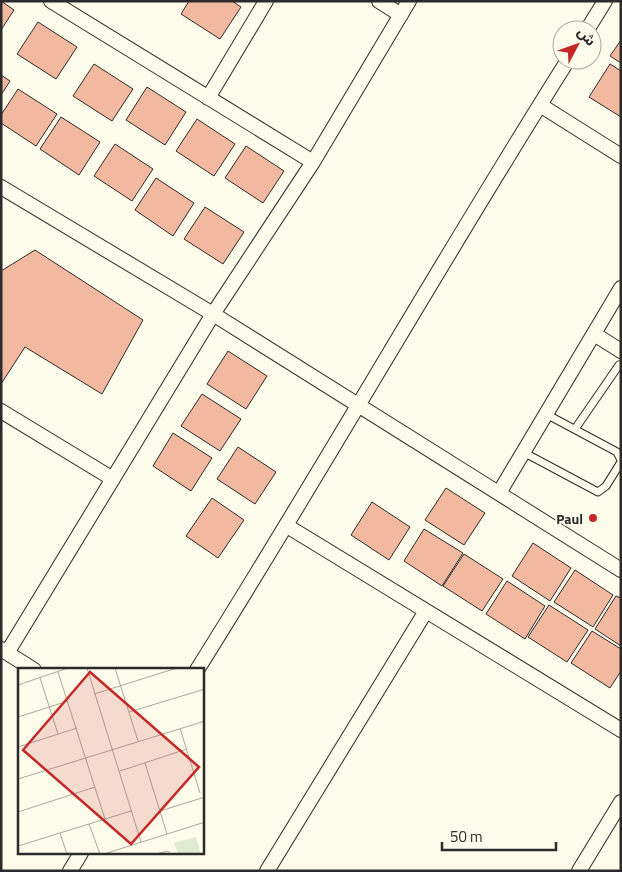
<svg xmlns="http://www.w3.org/2000/svg" width="622" height="872" viewBox="0 0 622 872" font-family="'Titillium Web','Noto Sans Arabic',sans-serif">
  <style>
    .building { fill: #f2b8a0; stroke: #2b2b2b }
    .lines { fill: none; stroke-linecap: round; stroke-linejoin: round }
    .lane-casing { stroke: #2b2b2b; stroke-width: 9 }
    .street-casing { stroke: #2b2b2b; stroke-width: 16 }
    .lane { stroke: #fdfbea; stroke-width: 7 }
    .street { stroke: #fdfbea; stroke-width: 14 }
    .poi-dot { fill: #c62828; stroke: #fdfbea; stroke-width: 2 }
    .labels { text-anchor: middle; dominant-baseline: central; stroke-width: 4; stroke-linejoin: round; paint-order: stroke }
    .poi-label { font-size: 14px; font-weight: bold; fill: #2b2b2b; stroke: #fdfbea; text-anchor: end }
    .inset-road { fill: none; stroke: #a9a89e; stroke-width: 1 }
    .view { fill: #c62828; fill-opacity: 0.15; stroke: #c62828; stroke-width: 2.5 }
    .inset-edge { fill: none; stroke: #2b2b2b; stroke-width: 2.5 }
  </style>
  <rect width="100%" height="100%" fill="#fdfbea"/>
  <path class="building" d="M1,1L14,10L1,30Z
    M189,1H232L241,7L220,39L181,14Z
    M38,22L77,47L56,79L17,54Z
    M621,40V63L610,56Z
    M94,64L133,89L112,121L73,96Z
    M610,64L621,71V117L589,97Z
    M1,75L10,81L1,95Z
    M147,87L186,112L165,145L126,120Z
    M18,89L57,114L36,146L1,123V115Z
    M61,117L100,142L79,175L40,149Z
    M197,119L235,144L214,176L176,151Z
    M115,144L153,169L132,201L94,176Z
    M246,146L284,171L263,203L225,178Z
    M156,178L194,203L173,236L135,210Z
    M205,207L244,232L223,264L184,239Z
    M35,250L143,320L102,394L25,347L1,384V271Z
    M228,351L267,376L246,409L207,384Z
    M202,394L241,419L220,451L181,426Z
    M173,433L212,458L191,491L153,466Z
    M238,447L276,472L255,504L217,479Z
    M446,488L485,513L464,545L425,520Z
    M212,498L244,520L218,558L186,536Z
    M372,502L410,527L389,560L351,535Z
    M424,529L463,553L442,586L404,561Z
    M533,543L571,568L550,601L512,576Z
    M464,554L503,579L482,611L443,586Z
    M575,570L613,595L593,627L554,602Z
    M507,581L545,606L525,639L486,614Z
    M616,596L621,598V646L595,629Z
    M549,605L588,630L567,662L528,637Z
    M592,631L621,649V671L610,688L571,663Z"/>
  <g class="lines">
    <defs>
      <path id="lane" d="M546,414L617,452L621,460
        M575,429L619,365
        M523,452L598,492L606,486L621,462"/>
      <path id="street" d="M51,1L313,162
        M379,1L401,15
        M587,30L605,1
        M208,98L266,1
        M540,105L621,156
        M1,187L213,314L621,570
        M594,334L621,351
        M1,411L113,479
        M499,493L621,288
        M287,526L621,730
        M1,649L34,670
        M7,653L213,314L313,162L409,1
        M197,670C324,468 441,261 568,60
        M70,871L81,853
        M267,871L426,611
        M579,871L621,802"/>
    </defs>
    <use href="#lane" class="lane-casing"/>
    <use href="#street" class="street-casing"/>
    <use href="#lane" class="lane"/>
    <use href="#street" class="street"/>
  </g>
  <circle class="poi-dot" cx="593" cy="518" r="5"/>
  <g class="labels">
    <g class="poi-label">
      <text x="583" y="518">Paul</text>
    </g>
  </g>
  <g transform="translate(18 668)">
    <rect width="186" height="186" fill="#fdfbea"/>
    <path d="M178,169L183,186H160L156,175Z" fill="#deebd1"/>
    <path class="inset-road" d="M69,0L123,174M97,0L120,73M40,4L87,151M22,10L40,66M0,17L50,0M76,26L159,0M111,44L187,21M0,49L50,33M162,60L182,125M0,79L59,60M127,95L149,166M102,103L169,81M0,111L187,53M142,143L187,129M0,144L77,119M71,156L82,186M42,165L49,186M0,178L113,143M86,186L187,154M138,186L150,183L153,186"/>
    <path class="view" d="M72,4L181,99L113,176L5,82Z"/>
    <rect width="186" height="186" class="inset-edge"/>
  </g>
  <rect width="622" height="872" fill="none" stroke="#2b2b2b" stroke-width="5"/>
  <g transform="translate(577 45) rotate(49)"><circle r="24" fill="#fdfbea" stroke="#a9a89e"/>
  <path d="M0-4L9 19L0 12L-9 19Z" fill="#c62828"/>
  <text y="-8" font-size="14" font-weight="bold" text-anchor="middle" fill="#2b2b2b">ش</text>
  </g>
  <path d="M442 842v8h114v-8" fill="none" stroke="#2b2b2b" stroke-width="2.5"/>
  <text x="450" y="842" font-size="15" fill="#2b2b2b" stroke="#fdfbea" stroke-width="4" paint-order="stroke">50 m</text>
</svg>
